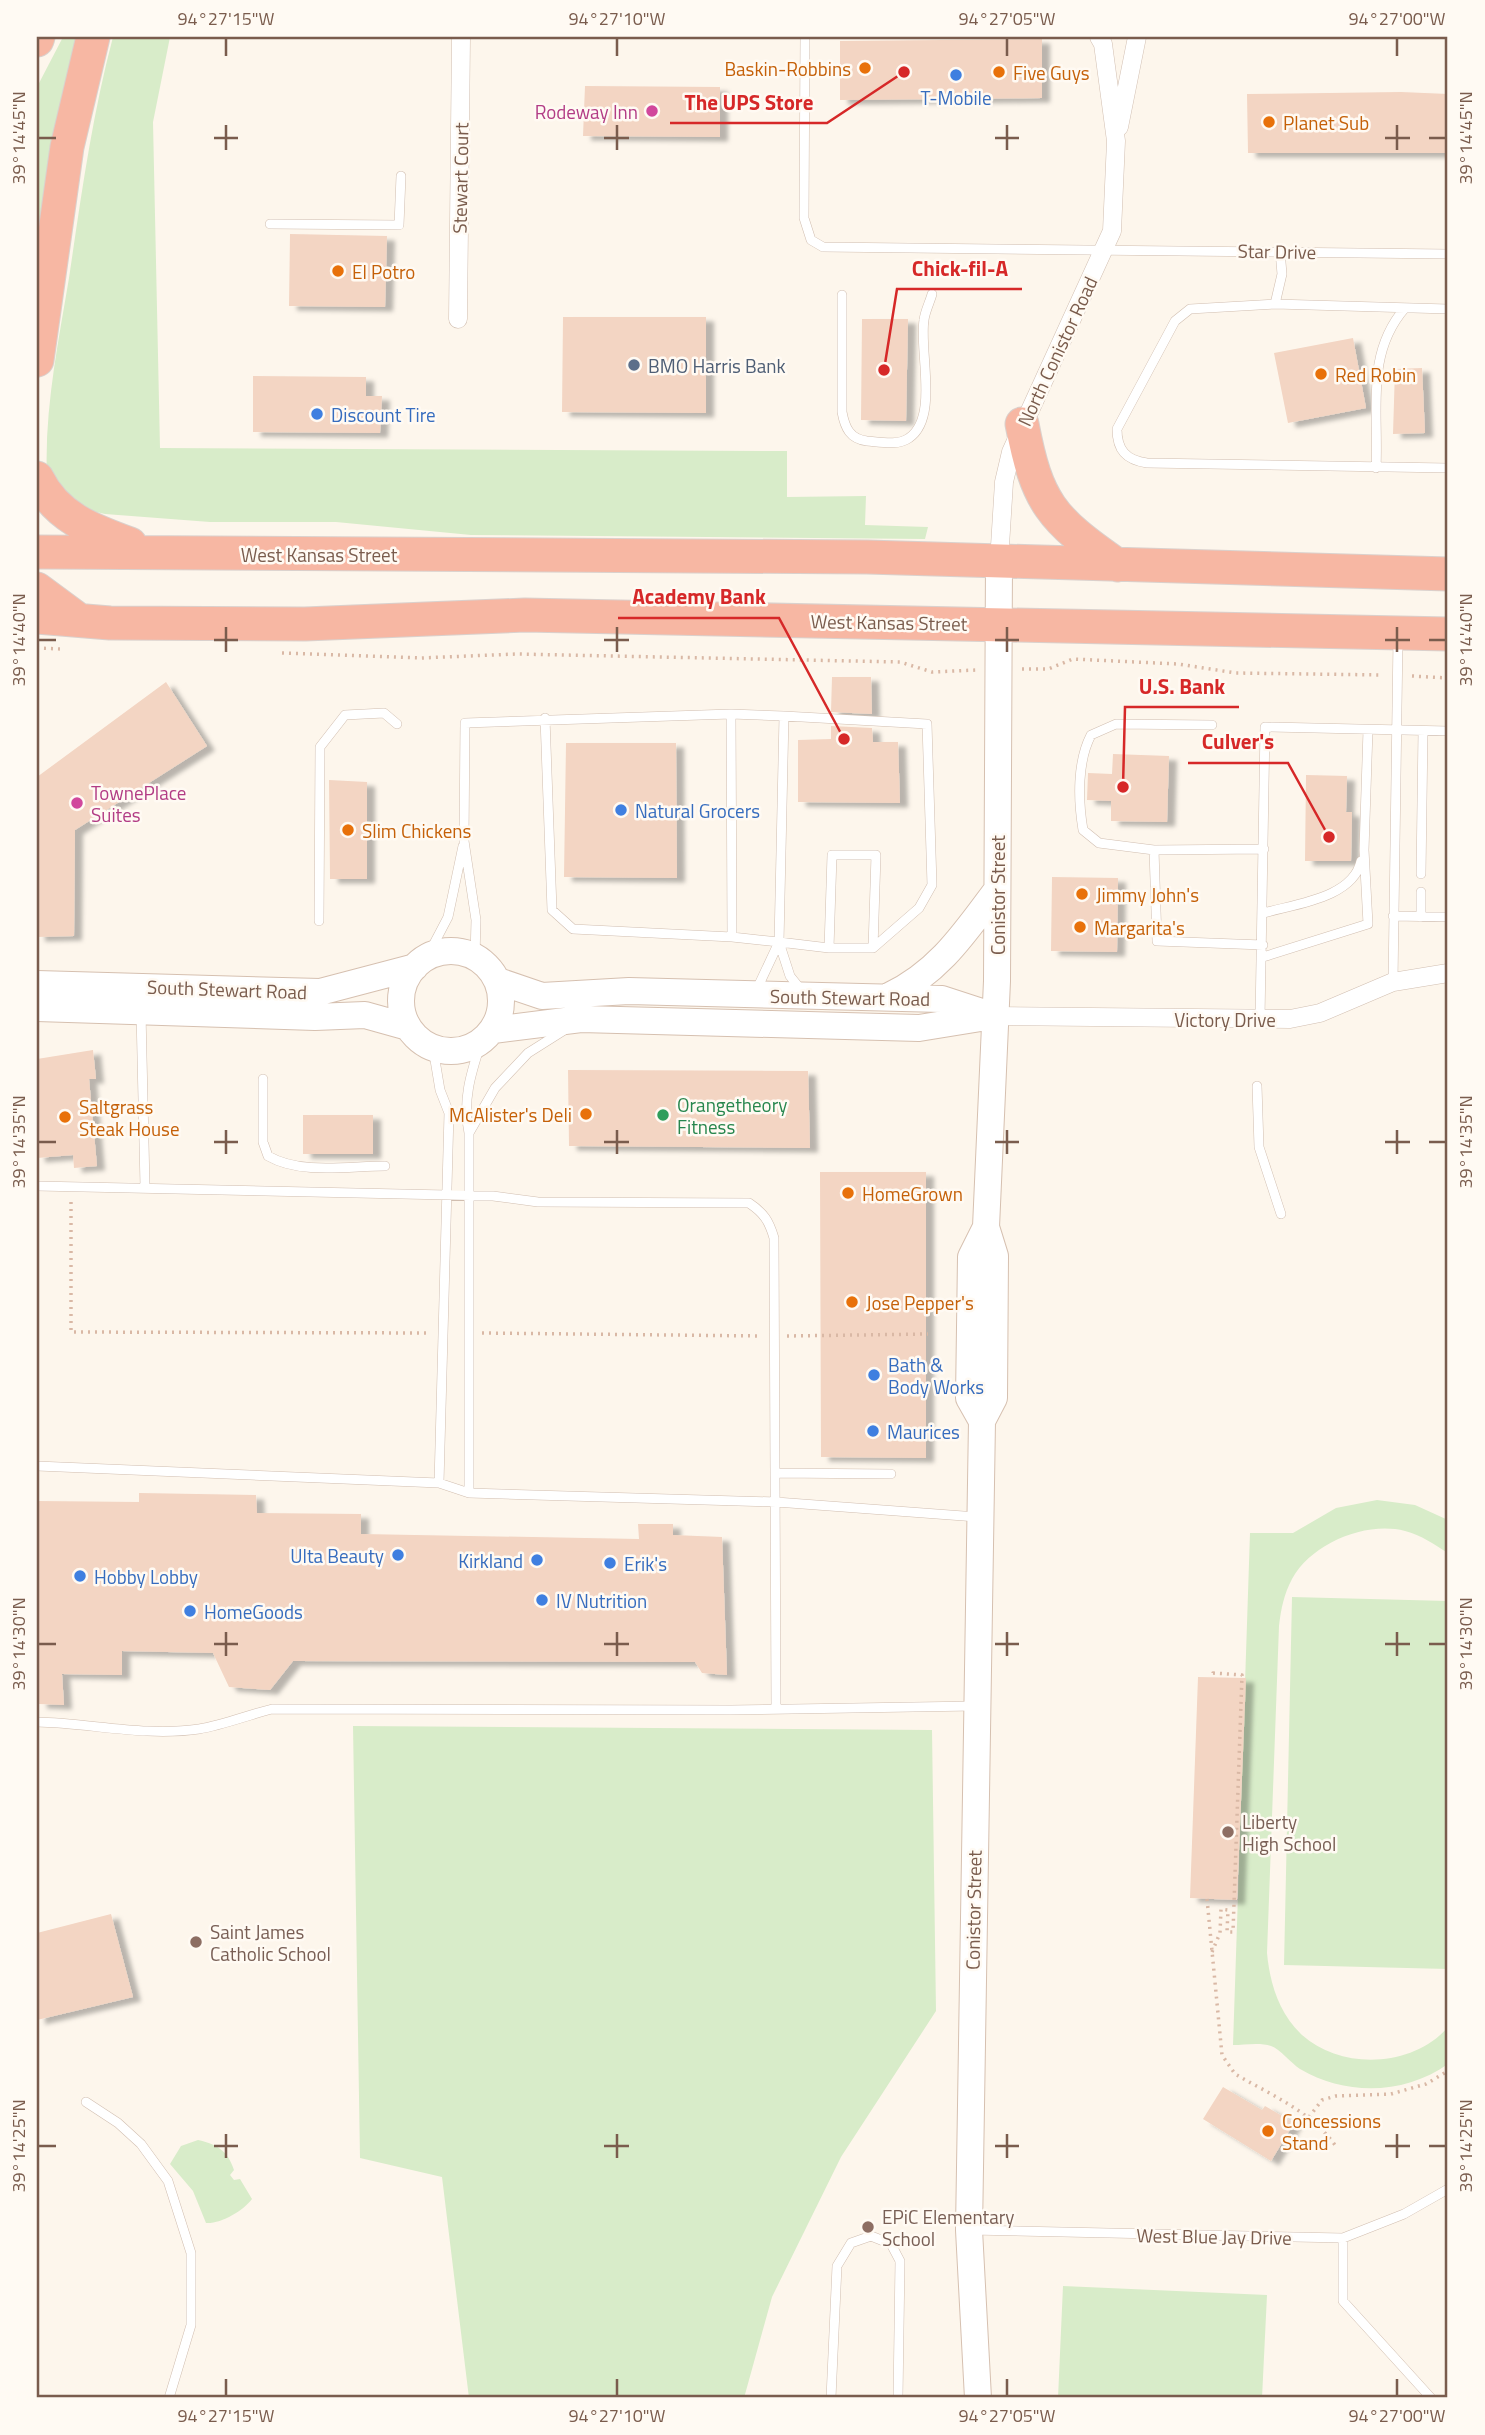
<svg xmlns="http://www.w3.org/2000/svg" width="1485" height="2435" viewBox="0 0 1485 2435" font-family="'Titillium Web',sans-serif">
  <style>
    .green { fill: #d8ecc9 }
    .building { fill: #f3d5c3; filter: url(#shadow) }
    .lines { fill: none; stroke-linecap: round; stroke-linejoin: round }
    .lane-casing { stroke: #d1beb0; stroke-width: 10 }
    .street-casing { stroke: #d1beb0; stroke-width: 19 }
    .secondary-casing { stroke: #d6c0b0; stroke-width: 28 }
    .highway-casing { stroke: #dad1cd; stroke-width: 35 }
    .path { stroke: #d9b8a5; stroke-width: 3.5; stroke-dasharray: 2 5; stroke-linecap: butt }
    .lane { stroke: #fff; stroke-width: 9 }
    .street { stroke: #fff; stroke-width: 18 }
    .secondary { stroke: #fff; stroke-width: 26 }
    .highway { stroke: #f7b7a3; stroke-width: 33 }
    .ticks { fill: none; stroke: #7a5c4d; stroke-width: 2.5 }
    .food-dot { fill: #e8710a; stroke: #fffaf3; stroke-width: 2.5 }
    .shop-dot { fill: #3f7fe0; stroke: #fffaf3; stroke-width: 2.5 }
    .hotel-dot { fill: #d1479c; stroke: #fffaf3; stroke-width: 2.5 }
    .service-dot { fill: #5c6f8a; stroke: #fffaf3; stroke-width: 2.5 }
    .leisure-dot { fill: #2e9e5b; stroke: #fffaf3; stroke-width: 2.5 }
    .education-dot { fill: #8d6e63; stroke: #fffaf3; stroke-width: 2.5 }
    .labels { text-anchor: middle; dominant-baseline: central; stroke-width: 5; stroke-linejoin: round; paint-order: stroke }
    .food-label { font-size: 19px; fill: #c56008; stroke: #fffaf3; text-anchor: start }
    .shop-label { font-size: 19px; fill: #366cbe; stroke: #fffaf3; text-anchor: start }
    .hotel-label { font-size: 19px; fill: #b23c85; stroke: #fffaf3; text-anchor: end }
    .street-label { font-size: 19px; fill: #7a5c4d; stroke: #fffaf3 }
    .service-label { font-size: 19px; fill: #4e5e75; stroke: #fffaf3; text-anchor: start }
    .leisure-label { font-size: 19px; fill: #27864d; stroke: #fffaf3; text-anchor: start }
    .education-label { font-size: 19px; fill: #785e54; stroke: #fffaf3; text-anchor: start }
    .leader { fill: none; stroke: #d62828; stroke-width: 2.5 }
    .callout-dot { fill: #d62828; stroke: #fffaf3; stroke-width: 2.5 }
    .callout-label { font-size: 21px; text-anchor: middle; font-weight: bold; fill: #d62828; stroke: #fffaf3; stroke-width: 5; stroke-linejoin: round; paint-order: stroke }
    .neatline { fill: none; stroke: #7a5c4d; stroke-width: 2.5 }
    .ticks-label { font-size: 18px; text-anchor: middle; fill: #7a5c4d }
  </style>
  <defs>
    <filter id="shadow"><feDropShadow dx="8" dy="4.5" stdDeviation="2" flood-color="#0004"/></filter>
  </defs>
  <rect width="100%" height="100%" fill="#fdf6ec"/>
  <path class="green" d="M63,37H77L48,165L37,237V87Z
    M113,37H170L153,122L160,448L787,451V497L866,496L865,525L928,527L925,539L471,535L336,522H210L105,514L75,507L47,478C44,411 58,344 69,278C81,197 92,116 113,37Z
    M1377,1500L1415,1505L1448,1520V1553C1435,1545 1421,1535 1405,1531C1366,1521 1312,1543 1292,1579C1284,1594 1281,1609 1279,1626L1267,1953C1270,1984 1279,2013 1302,2035C1342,2071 1414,2067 1448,2027V2064C1404,2095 1346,2096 1300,2069C1291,2063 1280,2049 1271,2046C1260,2042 1244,2045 1233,2045L1250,1533H1293L1336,1508Z
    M1292,1597L1448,1601V1969L1284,1965Z
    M353,1726L932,1730L936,2011L841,2157L772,2297L744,2398H469L442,2177L360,2158Z
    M198,2140C217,2144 228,2151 234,2170L230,2175L234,2180L240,2179L252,2199C243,2211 221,2224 206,2223L193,2191L170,2164L181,2146Z
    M1063,2286L1267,2295L1262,2398H1058Z"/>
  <path class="building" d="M1042,39V98L840,100V41Z
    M585,86L720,87V137L583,136Z
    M1401,92L1448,94V153H1248L1247,94Z
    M290,234L387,236L385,307L289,306Z
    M563,317H706V413L562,412Z
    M862,319H908L906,421L861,420Z
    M1353,338L1366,408L1288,423L1274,353Z
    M1422,368L1425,433L1393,434L1395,369Z
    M253,376L366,377V396H382L380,433L253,432Z
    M832,677H871L872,714L831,712Z
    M166,682L207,746L75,830L74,936L37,937V777Z
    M831,726L872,728L873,742H898L900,803L798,802V740L831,739Z
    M566,743H676L677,878L564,877Z
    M1113,754L1169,756L1167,822L1111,821V801L1087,800L1088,773L1112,774Z
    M1306,775L1347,776L1346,812H1352L1351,861H1305Z
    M329,780L367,782V879H330Z
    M1052,877L1118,878L1117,952L1051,951Z
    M93,1050L96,1079H89L97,1166L74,1168L73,1155L37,1158V1059Z
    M568,1070L808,1071L810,1148L569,1146Z
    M303,1115H373V1154H303Z
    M820,1172H926V1458L821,1457Z
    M139,1493L256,1495L257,1513L361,1514V1534L639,1539L638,1524H673V1535L722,1537L727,1675L702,1673L695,1662L293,1661L270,1690L229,1687L213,1653L122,1651V1675L62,1674L64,1705L39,1704L37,1501L139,1502Z
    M1198,1677L1246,1678L1237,1900L1190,1898Z
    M111,1914L133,1997L37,2020V1933Z
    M1223,2087L1262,2110L1265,2106L1294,2123L1271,2161L1203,2119Z"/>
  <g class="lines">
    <defs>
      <path id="lane" d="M805,37L804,218L811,240L823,247L1448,254
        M270,224L399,225L401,176
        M842,295V412C845,428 850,439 867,441C880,442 898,446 909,438C939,418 919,351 924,320C925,311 930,302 932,294
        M1275,304L1282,274L1280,251
        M1448,309L1275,304L1190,309L1175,321L1117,429C1117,450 1126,460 1147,463L1448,468
        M1376,468C1379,410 1365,354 1405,308
        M731,714L784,716L779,942L732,937
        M784,716L927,724L932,885L919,908L873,948H829L832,855H876L873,948
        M1154,850L1099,843L1083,830C1078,800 1077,762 1091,735L1116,724L1212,725
        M1421,874L1423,731
        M1264,913C1295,904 1353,898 1361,861
        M1393,916L1448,917
        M1421,917V892
        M319,921L320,747L345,715L384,713L397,724
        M779,942L829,948
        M1263,945L1157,941L1154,850L1264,849
        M427,957L448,917L463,846
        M475,957L476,920L464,841L465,723L731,714L732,937L573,929L552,910L545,718
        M1263,957L1368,924L1364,850L1368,730
        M1393,982L1398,639
        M756,991L779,942L790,976L802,991
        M141,1013L145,1186
        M1260,1019L1265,727L1448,731
        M433,1048L440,1090L449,1113L439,1483
        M263,1079V1142L268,1156C301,1175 349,1166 385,1166
        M1257,1086L1259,1147L1281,1214
        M469,1133L495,1088L528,1053L566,1029
        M37,1186L493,1196L538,1202L749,1203C764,1213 769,1221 774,1238L776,1708
        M37,1466L439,1483L469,1493L776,1502L977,1517
        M776,1473L891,1474
        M469,1493V1133C462,1101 471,1073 481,1042
        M37,1722C90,1723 145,1737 199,1729C223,1725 248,1715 272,1709L731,1710L974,1706
        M86,2102L118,2123L141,2144L168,2181L191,2253V2325L169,2398
        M971,2230L1343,2238L1404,2214L1448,2189
        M1343,2238V2301L1431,2398
        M831,2398L837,2266L851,2243L871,2236L891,2244L900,2261L898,2398"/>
      <path id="street" d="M1119,127L1137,37
        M458,319L461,37
        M999,562L1004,482L1011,452L1112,231L1116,141L1103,44L1099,37
        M993,1016L1290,1019L1320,1013L1393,982L1448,973"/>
      <path id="secondary" d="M401 1001a50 50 0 1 1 100 0a50 50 0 1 1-100 0Z
        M498,981L542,996L629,991L942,999L988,1014
        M37,984L320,992L415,967
        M889,996C938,973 964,934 996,891
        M37,1008L315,1017L365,1015L408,1027
        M493,1030L581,1019L919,1028L993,1016
        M982,1421L969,1398L971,1257L986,1227
        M978,2398L969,2230L982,1421L994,1398L995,1256L986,1227L997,981L999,562"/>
      <path id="highway" d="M37,40L38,37
        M37,360L67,147L93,37
        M1022,424C1037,503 1051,519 1117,565
        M37,478C56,517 91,530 130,544
        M37,552L867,557L1448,574
        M37,589L79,620
        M37,617L110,623L305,624L525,615L1448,634"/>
    </defs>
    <use href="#lane" class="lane-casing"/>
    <use href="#street" class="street-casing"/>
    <use href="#secondary" class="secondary-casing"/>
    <use href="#highway" class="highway-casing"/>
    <path class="path" d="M37,648L61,649
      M282,653L421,658L516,654L900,662L932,672L976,670
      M1022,669H1048L1073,659L1178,664L1236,673L1383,675
      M1412,676L1448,678
      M71,1202V1332L429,1333
      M482,1333L762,1336
      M787,1336L928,1334
      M1207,1899L1222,2055L1235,2074C1271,2095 1313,2112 1337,2148
      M1212,1952L1220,1933L1221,1909L1228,1910L1227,1932H1233L1242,1675L1213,1673V1677
      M1309,2117L1322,2100L1336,2096L1391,2094L1426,2084L1448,2071"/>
    <use href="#lane" class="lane"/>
    <use href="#street" class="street"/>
    <use href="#secondary" class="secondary"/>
    <use href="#highway" class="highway"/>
  </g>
  <path class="ticks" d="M226,38V56M617,38V56M1007,38V56M1397,38V56M226,125V150M617,125V150M1007,125V150M1397,125V150M38,138H56M214,138H238M604,138H629M995,138H1019M1385,138H1410M1429,138H1446M226,627V652M617,627V652M1007,627V652M1397,627V652M38,640H56M214,640H238M604,640H629M995,640H1019M1385,640H1410M1429,640H1446M226,1130V1154M617,1130V1154M1007,1130V1154M1397,1130V1154M38,1142H56M214,1142H238M604,1142H629M995,1142H1019M1385,1142H1410M1429,1142H1446M226,1632V1656M617,1632V1656M1007,1632V1656M1397,1632V1656M38,1644H56M214,1644H238M604,1644H629M995,1644H1019M1385,1644H1410M1429,1644H1446M226,2134V2158M617,2134V2158M1007,2134V2158M1397,2134V2158M38,2146H56M214,2146H238M604,2146H629M995,2146H1019M1385,2146H1410M1429,2146H1446M226,2379V2396M617,2379V2396M1007,2379V2396M1397,2379V2396"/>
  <g class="food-dot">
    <circle cx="865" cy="68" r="7"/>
    <circle cx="999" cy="72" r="7"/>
    <circle cx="1269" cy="122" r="7"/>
    <circle cx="338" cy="271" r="7"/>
    <circle cx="1321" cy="374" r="7"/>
    <circle cx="348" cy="830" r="7"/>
    <circle cx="1082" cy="894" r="7"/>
    <circle cx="1080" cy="927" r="7"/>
    <circle cx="586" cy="1114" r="7"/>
    <circle cx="65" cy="1117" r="7"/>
    <circle cx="848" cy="1193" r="7"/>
    <circle cx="852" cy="1302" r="7"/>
    <circle cx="1268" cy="2131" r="7"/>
  </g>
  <g class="shop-dot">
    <circle cx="956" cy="75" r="7"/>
    <circle cx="317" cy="414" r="7"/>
    <circle cx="621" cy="810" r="7"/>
    <circle cx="874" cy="1375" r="7"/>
    <circle cx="873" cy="1431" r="7"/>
    <circle cx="398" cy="1555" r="7"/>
    <circle cx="537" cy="1560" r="7"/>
    <circle cx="610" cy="1563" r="7"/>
    <circle cx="80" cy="1576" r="7"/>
    <circle cx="542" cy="1600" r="7"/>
    <circle cx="190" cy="1611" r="7"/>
  </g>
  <g class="hotel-dot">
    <circle cx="652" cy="111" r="7"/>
    <circle cx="77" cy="803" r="7"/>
  </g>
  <circle class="service-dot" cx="634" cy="365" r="7"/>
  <circle class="leisure-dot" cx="663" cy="1115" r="7"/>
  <g class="education-dot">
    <circle cx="1228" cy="1832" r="7"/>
    <circle cx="196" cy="1942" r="7"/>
    <circle cx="868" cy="2227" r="7"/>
  </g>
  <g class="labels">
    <g class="food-label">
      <text x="851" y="68" text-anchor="end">Baskin-Robbins</text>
      <text x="1013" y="72">Five Guys</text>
      <text x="1283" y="122">Planet Sub</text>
      <text x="352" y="271">El Potro</text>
      <text x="1335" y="374">Red Robin</text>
      <text x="362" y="830">Slim Chickens</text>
      <text x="1096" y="894">Jimmy John's</text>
      <text x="1094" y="927">Margarita's</text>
      <text x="79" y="1106">Saltgrass<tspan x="79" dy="22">Steak House</tspan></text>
      <text x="572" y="1114" text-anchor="end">McAlister's Deli</text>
      <text x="862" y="1193">HomeGrown</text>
      <text x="866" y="1302">Jose Pepper's</text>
      <text x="1282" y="2120">Concessions<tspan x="1282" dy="22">Stand</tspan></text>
    </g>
    <g class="shop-label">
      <text x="956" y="97" text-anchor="middle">T-Mobile</text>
      <text x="331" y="414">Discount Tire</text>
      <text x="635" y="810">Natural Grocers</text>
      <text x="888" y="1364">Bath &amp;<tspan x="888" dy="22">Body Works</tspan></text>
      <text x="887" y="1431">Maurices</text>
      <text x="384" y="1555" text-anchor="end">Ulta Beauty</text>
      <text x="523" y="1560" text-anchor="end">Kirkland</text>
      <text x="624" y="1563">Erik's</text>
      <text x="94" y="1576">Hobby Lobby</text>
      <text x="556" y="1600">IV Nutrition</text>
      <text x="204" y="1611">HomeGoods</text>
    </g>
    <g class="hotel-label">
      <text x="638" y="111">Rodeway Inn</text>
      <text x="91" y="792" text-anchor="start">TownePlace<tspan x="91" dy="22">Suites</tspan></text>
    </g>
    <g class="street-label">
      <text transform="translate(460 178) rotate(-89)">Stewart Court</text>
      <text transform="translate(1277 251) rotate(1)">Star Drive</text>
      <text transform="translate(1057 351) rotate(-65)">North Conistor Road</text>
      <text x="319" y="554">West Kansas Street</text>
      <text transform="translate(889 622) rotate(1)">West Kansas Street</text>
      <text transform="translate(997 895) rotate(-90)">Conistor Street</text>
      <text transform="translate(227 989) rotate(2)">South Stewart Road</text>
      <text transform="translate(850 997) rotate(1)">South Stewart Road</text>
      <text x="1225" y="1019">Victory Drive</text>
      <text transform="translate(973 1910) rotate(-89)">Conistor Street</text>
      <text transform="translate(1214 2236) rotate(1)">West Blue Jay Drive</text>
    </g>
    <g class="service-label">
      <text x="648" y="365">BMO Harris Bank</text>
    </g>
    <g class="leisure-label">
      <text x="677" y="1104">Orangetheory<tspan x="677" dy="22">Fitness</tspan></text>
    </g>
    <g class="education-label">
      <text x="1242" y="1821">Liberty<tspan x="1242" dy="22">High School</tspan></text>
      <text x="210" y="1931">Saint James<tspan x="210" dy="22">Catholic School</tspan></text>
      <text x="882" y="2216">EPiC Elementary<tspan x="882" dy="22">School</tspan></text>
    </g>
  </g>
  <path class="leader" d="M904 72L827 123H670M884 370L897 289H1022M844 739L779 618H618M1123 787L1125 707H1239M1329 837L1288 763H1188"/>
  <g class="callout-dot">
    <circle cx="904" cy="72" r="7"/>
    <circle cx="884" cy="370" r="7"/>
    <circle cx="844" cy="739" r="7"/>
    <circle cx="1123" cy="787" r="7"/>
    <circle cx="1329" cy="837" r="7"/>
  </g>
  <g class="callout-label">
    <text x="749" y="110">The UPS Store</text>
    <text x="960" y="276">Chick-fil-A</text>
    <text x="699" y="604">Academy Bank</text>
    <text x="1182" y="694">U.S. Bank</text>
    <text x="1238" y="749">Culver's</text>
  </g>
  <rect width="1485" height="2435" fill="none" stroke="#fffaf3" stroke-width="77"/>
  <rect x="38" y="38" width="1408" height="2358" class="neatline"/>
  <g class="ticks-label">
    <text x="226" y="25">94°27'15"W</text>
    <text x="617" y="25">94°27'10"W</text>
    <text x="1007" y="25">94°27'05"W</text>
    <text x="1397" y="25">94°27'00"W</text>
    <text transform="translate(19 138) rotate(-90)" y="6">39°14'45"N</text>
    <text transform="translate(1466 138) rotate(-90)" y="6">39°14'45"N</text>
    <text transform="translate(19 640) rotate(-90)" y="6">39°14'40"N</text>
    <text transform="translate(1466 640) rotate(-90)" y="6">39°14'40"N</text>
    <text transform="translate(19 1142) rotate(-90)" y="6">39°14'35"N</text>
    <text transform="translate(1466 1142) rotate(-90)" y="6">39°14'35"N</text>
    <text transform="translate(19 1644) rotate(-90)" y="6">39°14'30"N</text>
    <text transform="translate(1466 1644) rotate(-90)" y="6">39°14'30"N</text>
    <text transform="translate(19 2146) rotate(-90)" y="6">39°14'25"N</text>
    <text transform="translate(1466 2146) rotate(-90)" y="6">39°14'25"N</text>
    <text x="226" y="2422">94°27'15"W</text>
    <text x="617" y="2422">94°27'10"W</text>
    <text x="1007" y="2422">94°27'05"W</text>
    <text x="1397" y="2422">94°27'00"W</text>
  </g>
</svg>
